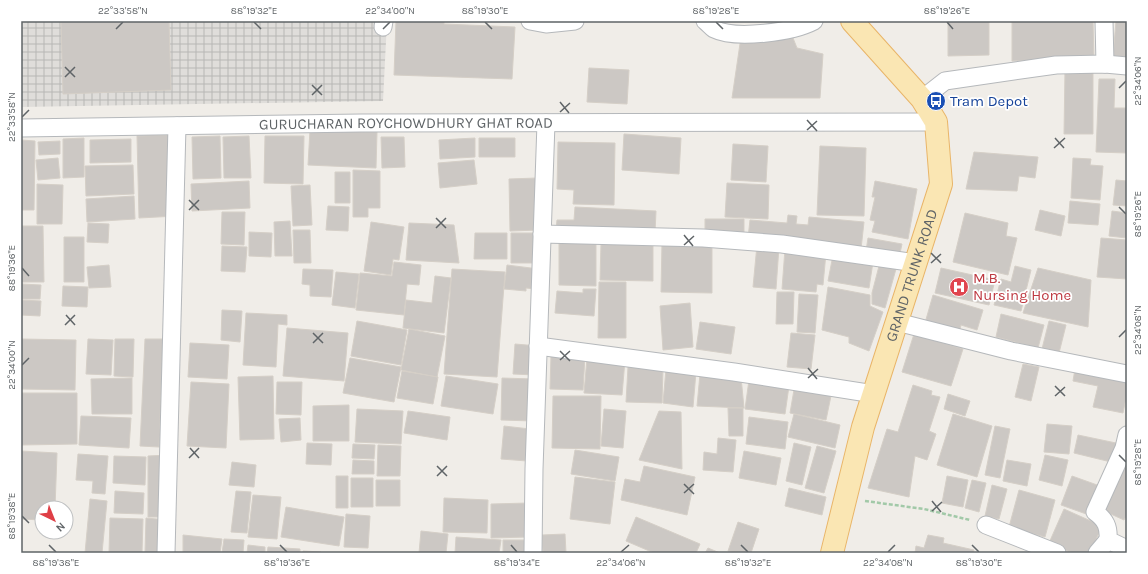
<svg xmlns="http://www.w3.org/2000/svg" width="1148" height="574" viewBox="0 0 1148 574" font-family="Karla,sans-serif">
  <style>
    .industrial { fill: url(#industrial-grid) }
    .building { fill: #ccc8c4; stroke: #d5cfc7 }
    .lines { fill: none; stroke-linecap: round; stroke-linejoin: round }
    .minor-casing { stroke: #b5b8bb; stroke-width: 19 }
    .primary-casing { stroke: #e9b568; stroke-width: 24 }
    .path { stroke: #a2c9a8; stroke-width: 2.5; stroke-dasharray: 4 2; stroke-linecap: butt }
    .minor { stroke: #fff; stroke-width: 17 }
    .primary { stroke: #fae6b3; stroke-width: 22 }
    .ticks { fill: none; stroke: #5f6467; stroke-width: 1.5 }
    .labels { text-anchor: middle; dominant-baseline: central; stroke-width: 3.5; stroke-linejoin: round; paint-order: stroke }
    .transit-label { font-size: 15px; fill: #164399; stroke: #fff; text-anchor: start }
    .street-label { font-size: 15px; fill: #5f6467; stroke: #fff }
    .health-label { font-size: 15px; fill: #be3a42; stroke: #fff; text-anchor: start }
    .neatline { fill: none; stroke: #5f6467; stroke-width: 1.5 }
    .ticks-label { font-size: 10px; text-anchor: middle; fill: #5f6467 }
  </style>
  <defs>
    <pattern id="industrial-grid" width="8" height="8" patternUnits="userSpaceOnUse"><rect width="8" height="8" fill="#dfddda"/><path d="M0 4h8M4 0v8" fill="none" stroke="#b8b7b5"/></pattern>
  </defs>
  <rect width="100%" height="100%" fill="#f0ede8"/>
  <path class="industrial" d="M21,21H387L383,101L21,107Z"/>
  <path class="building" d="M61,21H169L171,90L63,94Z
    M396,21H444V24L515,27L512,79L394,75Z
    M948,21H989V55L948,56Z
    M1012,21H1093L1094,59L1012,61Z
    M1116,21H1127V57L1113,56Z
    M741,37L793,38L797,48L823,54L820,98H732Z
    M589,68L629,70L627,104L587,102Z
    M1065,70H1093V134H1064Z
    M1099,79H1115L1114,108H1127V153L1096,152Z
    M310,130L377,132L376,168L308,165Z
    M624,134L681,138L679,174L622,170Z
    M173,135L176,216L139,218L137,136Z
    M220,136L221,178L193,179L192,137Z
    M249,136L251,178H224L223,137Z
    M265,136H304L303,184L264,183Z
    M381,137H404L405,167L382,168Z
    M84,138V177L63,178V139Z
    M475,138V157L440,159L439,140Z
    M479,138H515V157H479Z
    M131,139V162L90,163V140Z
    M21,140L35,141L34,210H21Z
    M60,141V154L39,155L38,142Z
    M558,142L615,143L614,205L573,204L574,190L557,189Z
    M733,144L768,146L766,182L731,180Z
    M820,146L866,148L864,216L817,215Z
    M974,152L1038,157L1035,178L1019,176L1017,191L966,189Z
    M58,158L60,178L38,180L36,160Z
    M1073,158L1091,159L1090,165L1103,166L1100,200L1071,198Z
    M474,160L477,184L440,188L438,163Z
    M133,165L134,194L86,196L85,166Z
    M353,170L380,171V208H368V217H353Z
    M335,172H350V203H335Z
    M537,178L539,230L510,231L509,179Z
    M1116,180L1127,181V206L1113,205Z
    M249,181L250,208L192,211L191,184Z
    M875,181L917,189L908,239L872,232L875,221L870,220L875,197H872Z
    M727,183L769,185L768,219L725,217Z
    M37,184L63,185L62,224H37Z
    M310,185L312,225L293,226L291,186Z
    M134,196L135,219L87,222L86,199Z
    M1070,201L1100,204L1098,225L1068,223Z
    M328,206L349,207L348,231L326,230Z
    M575,207L656,211L655,233L556,229L557,220H574Z
    M1040,210L1065,216L1061,236L1035,230Z
    M1112,211L1127,213V238L1109,236Z
    M222,212H245L244,245L221,244Z
    M965,213L1008,223L1006,236L1017,238L1008,275L953,262Z
    M788,215L797,216L796,224L808,225L809,217L864,222L861,249L748,238L750,220L787,223Z
    M705,219H744V235H705Z
    M290,221L292,256H275L274,222Z
    M371,222L404,227L399,260L393,259L391,275L364,271Z
    M88,223L109,224L108,243L87,242Z
    M409,223L454,225L459,263L406,260Z
    M21,226H43L44,282H21Z
    M293,230H310L311,263H294Z
    M249,232L272,233L271,257L249,256Z
    M475,233H507V259H474Z
    M511,233H538V263H511Z
    M64,237H84V282H64Z
    M868,238L902,244L899,258L866,251Z
    M1101,238L1127,240V279L1097,277Z
    M662,242H712V293L661,292Z
    M559,243H596V286L559,285Z
    M601,243L653,245V281L600,280Z
    M757,245L779,247L776,289L753,287Z
    M222,246L247,247L245,272L221,271Z
    M785,249L826,253L823,285L817,284L816,292L782,289Z
    M833,255L873,262L869,288L828,281Z
    M394,262L421,265L419,285L407,284L404,315L356,310L360,273L392,276Z
    M109,265L111,287L89,288L87,267Z
    M507,265L539,269L536,289L526,288V291L504,289Z
    M879,266L896,269L885,308L872,304V293Z
    M1015,266L1031,270L1021,311L994,305L1001,279L1011,282Z
    M941,268L995,280L989,305L935,293Z
    M1038,268L1091,280L1088,327L1023,313Z
    M303,269L333,270L331,297L310,296V285L302,284Z
    M452,269L505,272L497,377L444,374Z
    M336,272L359,274L355,308L332,305Z
    M435,276L451,278L444,333L403,328L406,300L432,303Z
    M599,282H626V338H598Z
    M21,284L41,285L40,299H21Z
    M63,286L88,287L87,307L62,306Z
    M828,287L870,295V306L883,312L869,351L849,343V337L822,330Z
    M583,289H596L594,316L555,313L557,291L583,293Z
    M777,292H794L793,324H776Z
    M799,294L818,295L815,333L797,332Z
    M933,295L983,310L977,330L961,325L959,333L925,323Z
    M21,300L41,301L40,316L21,315Z
    M690,303L693,347L663,350L660,306Z
    M222,310L242,311L240,342L221,340Z
    M246,313L287,315V325L278,324L276,367L243,365Z
    M1001,314L1044,325L1038,348L996,337Z
    M357,321L407,330L401,365L351,356Z
    M1049,321L1066,325L1059,353L1042,349Z
    M700,322L735,327L731,354L696,349Z
    M287,328L348,333L344,381L283,376Z
    M409,329L445,336L437,377L401,370Z
    M791,333L815,335L811,369L787,367Z
    M914,334L963,349L951,386L902,372Z
    M21,339L76,340L75,390L21,389Z
    M88,339L113,340L111,375L86,374Z
    M115,339H134L133,377L114,376Z
    M145,339H163L159,447L140,446Z
    M190,343L229,345L227,379L188,377Z
    M515,344L538,346L535,375L513,374Z
    M551,355L585,356L583,390L550,389Z
    M350,358L401,367L394,402L343,393Z
    M587,358L625,360L622,395L584,393Z
    M1023,364L1039,367L1031,401L1015,397Z
    M628,367L663,368L662,403L626,402Z
    M666,369L696,372L693,407L663,403Z
    M1075,369L1127,380V393L1123,413L1093,407L1098,386L1073,381Z
    M402,371L438,377L433,404L397,398Z
    M700,374L741,377L744,408L697,406Z
    M273,376L274,439L240,440L238,377Z
    M446,376L498,384L493,414L441,406Z
    M132,378V414H92L91,379Z
    M502,378L534,379L532,421L501,420Z
    M749,380L789,386L785,414L745,409Z
    M191,382L229,384L226,448L187,446Z
    M277,382H302L301,415L276,414Z
    M795,384L832,391L826,420L790,413Z
    M913,385L932,391L931,395L940,397L929,431L936,434L927,460L915,456L909,497L868,488L887,429L898,432Z
    M21,393H77V444L21,445Z
    M948,394L970,401L965,416L944,409Z
    M553,396H601L600,449L552,448Z
    M349,405V441H313V406Z
    M728,408H743V436H729Z
    M357,409L403,411L401,444L355,442Z
    M604,409L626,411L623,448L601,446Z
    M408,411L450,417L447,440L404,433Z
    M659,411L681,412L682,469L639,460Z
    M794,414L840,425L835,448L788,437Z
    M953,414L992,426L977,477L937,465Z
    M81,416L131,418L129,448L79,445Z
    M749,417L788,422L785,449L746,444Z
    M300,418L301,440L281,442L279,419Z
    M1047,424L1072,426L1069,454L1044,452Z
    M504,426L530,429L527,461L501,459Z
    M995,426L1010,429L1000,478L985,475Z
    M1078,435L1116,443L1111,462L1074,453Z
    M718,438L736,440L733,472L703,470L704,452L717,454Z
    M307,443L332,444L331,465L306,464Z
    M794,443L811,447L802,485L786,481Z
    M353,444L375,445L374,459L352,458Z
    M378,445L401,446L400,476H377Z
    M817,446L836,451L824,493L805,488Z
    M575,450L619,457L615,481L571,474Z
    M21,451L57,453L55,508H42V520L21,519Z
    M744,451L781,458L776,485L739,478Z
    M78,454L108,456L105,494L92,493L93,481L76,480Z
    M169,455V517H148V456Z
    M1045,455L1068,460L1062,486L1039,480Z
    M114,456L146,457L145,485L113,483Z
    M353,460L374,461V474H352Z
    M1007,460L1031,464L1027,486L1003,481Z
    M232,462L256,465L254,487L229,485Z
    M644,466L695,477L687,515L621,500L625,479L640,482Z
    M1123,466L1127,468V515L1124,520L1102,510Z
    M336,476H348V508H336Z
    M947,476L968,480L963,507L942,503Z
    M1072,476L1100,486L1089,515L1061,505Z
    M575,477L615,482L610,524L570,519Z
    M351,478H373V507H351Z
    M376,480H400V506H376Z
    M972,480L986,483L979,512L965,508Z
    M992,485L1007,489L999,519L985,516Z
    M789,488L826,497L822,515L785,506Z
    M1019,490L1055,500L1045,537L1009,527Z
    M115,491L144,493L143,514L114,513Z
    M236,491L251,492L247,533L231,532Z
    M253,495L281,497L277,539L248,537Z
    M444,498L488,500L487,533L443,532Z
    M90,499L107,501L102,553H85Z
    M528,503L529,537L491,538V504Z
    M286,507L344,517L339,546L281,537Z
    M1064,509L1102,526L1090,553H1072L1049,543Z
    M346,514L370,516L368,548L344,547Z
    M636,517L700,544L696,553H654L626,541Z
    M110,518L143,519L142,553H109Z
    M146,518L167,520L168,553H145Z
    M738,522L759,529L751,553L728,551Z
    M421,531L448,534L446,553H419Z
    M565,534L566,553H543L542,535Z
    M183,535L222,539L220,553H183Z
    M928,535L944,538L943,543L974,550L973,553H915L916,546L924,548Z
    M456,537L501,540L499,553H455Z
    M224,539L244,540L243,553H222Z
    M503,540H533V553H503Z
    M248,545L265,547V553H247Z
    M268,547L300,549V553H267Z
    M708,548L720,553H705Z
    M303,551L321,552V553H303Z"/>
  <g class="lines">
    <defs>
      <g id="minor">
        <path d="M530,21L546,24L575,21"/>
        <path d="M705,21C708,23 711,27 714,29C736,40 793,32 814,21"/>
        <path d="M1104,21L1105,64"/>
        <path d="M383,27L384,21"/>
        <path d="M922,99L945,81L1056,65L1105,64L1127,66"/>
        <path id="s1" d="M21,128L361,123L936,122"/>
        <path d="M542,234L703,238L782,244L916,263"/>
        <path d="M897,322L1011,351L1127,374"/>
        <path d="M538,346L734,372L874,394"/>
        <path d="M1127,435L1124,448L1095,512C1106,520 1109,527 1108,540L1127,549"/>
        <path d="M986,525L1057,553"/>
        <path d="M166,553L177,126"/>
        <path d="M533,553L534,469L546,123"/>
        <path d="M1097,553L1108,540"/>
      </g>
      <g id="primary">
        <path id="s2" d="M832,553L863,427L941,184L936,122L922,99L852,21"/>
      </g>
    </defs>
    <use href="#minor" class="minor-casing"/>
    <use href="#primary" class="primary-casing"/>
    <path class="path" d="M865,501L924,509L970,520"/>
    <use href="#minor" class="minor"/>
    <use href="#primary" class="primary"/>
  </g>
  <path class="ticks" d="M254,22L261,29M485,22L492,29M716,22L723,29M947,22L953,29M116,29L123,22M383,29L390,22M65,67L75,77M65,77L75,67M312,85L322,95M1119,88L1126,81M312,95L322,85M560,102L569,113M560,112L570,103M22,117L29,110M807,120L817,131M807,130L817,121M1055,138L1064,148M1054,148L1065,138M189,200L199,210M1119,207L1126,214M189,210L199,200M436,218L446,228M436,228L446,218M684,235L693,246M684,245L694,236M931,253L941,263M931,263L941,254M22,268L29,276M66,315L75,325M65,325L75,315M313,333L323,343M1119,337L1126,330M313,343L323,333M560,351L570,361M560,360L570,351M22,365L29,358M808,368L817,379M808,378L818,369M1055,386L1065,396M1055,396L1065,387M190,448L199,458M1119,455L1126,462M189,458L199,448M437,466L447,476M437,476L447,466M684,484L694,494M684,493L694,484M932,501L941,512M932,511L942,502M22,516L29,523M49,545L56,552M280,545L287,552M511,545L517,552M741,545L748,552M972,545L979,552M621,552L629,545M888,552L895,545"/>
  <defs>
    <symbol id="bus-disc" viewBox="-11 -11 22 22"><circle r="9.5" fill="#1a4fb4" stroke="#fff"/><path d="M-5-6H5V4H4V6H2V4H-2V6H-4V4H-5ZM-3.5-4V0h7V-4ZM-3.5 1.2v1.5H-2V1.2ZM2 1.2v1.5H3.5V1.2Z" fill="#fff"/></symbol>
    <symbol id="hospital-disc" viewBox="-11 -11 22 22"><circle r="9.5" fill="#e0444e" stroke="#fff"/><path d="M-5-5h3v3.5h4V-5h3V5h-3V1.5h-4V5h-3Z" fill="#fff"/></symbol>
  </defs>
  <g fill-rule="evenodd">
    <use href="#bus-disc" x="925" y="90" width="22" height="22"/>
    <use href="#hospital-disc" x="948" y="276" width="22" height="22"/>
  </g>
  <g class="labels">
    <g class="transit-label">
      <text x="950" y="101">Tram Depot</text>
    </g>
    <g class="street-label">
      <text stroke="none"><textPath href="#s1" startOffset="385">GURUCHARAN ROYCHOWDHURY GHAT ROAD</textPath></text>
      <text stroke="none"><textPath href="#s2" startOffset="289">GRAND TRUNK ROAD</textPath></text>
    </g>
    <g class="health-label">
      <text x="973" y="278">M.B.<tspan x="973" dy="17">Nursing Home</tspan></text>
    </g>
  </g>
  <rect width="1148" height="574" fill="none" stroke="#ffffff" stroke-width="44"/>
  <g transform="translate(54 520) rotate(137)"><circle r="19" fill="#ffffff" stroke="#bfc1c2"/>
  <path d="M0-3L7 15L0 10L-7 15Z" fill="#df3f46"/>
  <text y="-6" font-size="11" font-weight="bold" text-anchor="middle" fill="#5f6467">N</text>
  </g>
  <rect x="22" y="22" width="1104" height="530" class="neatline"/>
  <g class="ticks-label">
    <text x="123" y="14">22°33'58"N</text>
    <text x="254" y="14">88°19'32"E</text>
    <text x="390" y="14">22°34'00"N</text>
    <text x="485" y="14">88°19'30"E</text>
    <text x="716" y="14">88°19'28"E</text>
    <text x="947" y="14">88°19'26"E</text>
    <text transform="translate(1137 81) rotate(-90)" y="4">22°34'06"N</text>
    <text transform="translate(11 117) rotate(-90)" y="4">22°33'58"N</text>
    <text transform="translate(1137 214) rotate(-90)" y="4">88°19'26"E</text>
    <text transform="translate(11 268) rotate(-90)" y="4">88°19'36"E</text>
    <text transform="translate(1137 330) rotate(-90)" y="4">22°34'08"N</text>
    <text transform="translate(11 365) rotate(-90)" y="4">22°34'00"N</text>
    <text transform="translate(1137 462) rotate(-90)" y="4">88°19'28"E</text>
    <text transform="translate(11 516) rotate(-90)" y="4">88°19'38"E</text>
    <text x="56" y="566">88°19'38"E</text>
    <text x="287" y="566">88°19'36"E</text>
    <text x="517" y="566">88°19'34"E</text>
    <text x="621" y="566">22°34'06"N</text>
    <text x="748" y="566">88°19'32"E</text>
    <text x="888" y="566">22°34'08"N</text>
    <text x="979" y="566">88°19'30"E</text>
  </g>
</svg>
